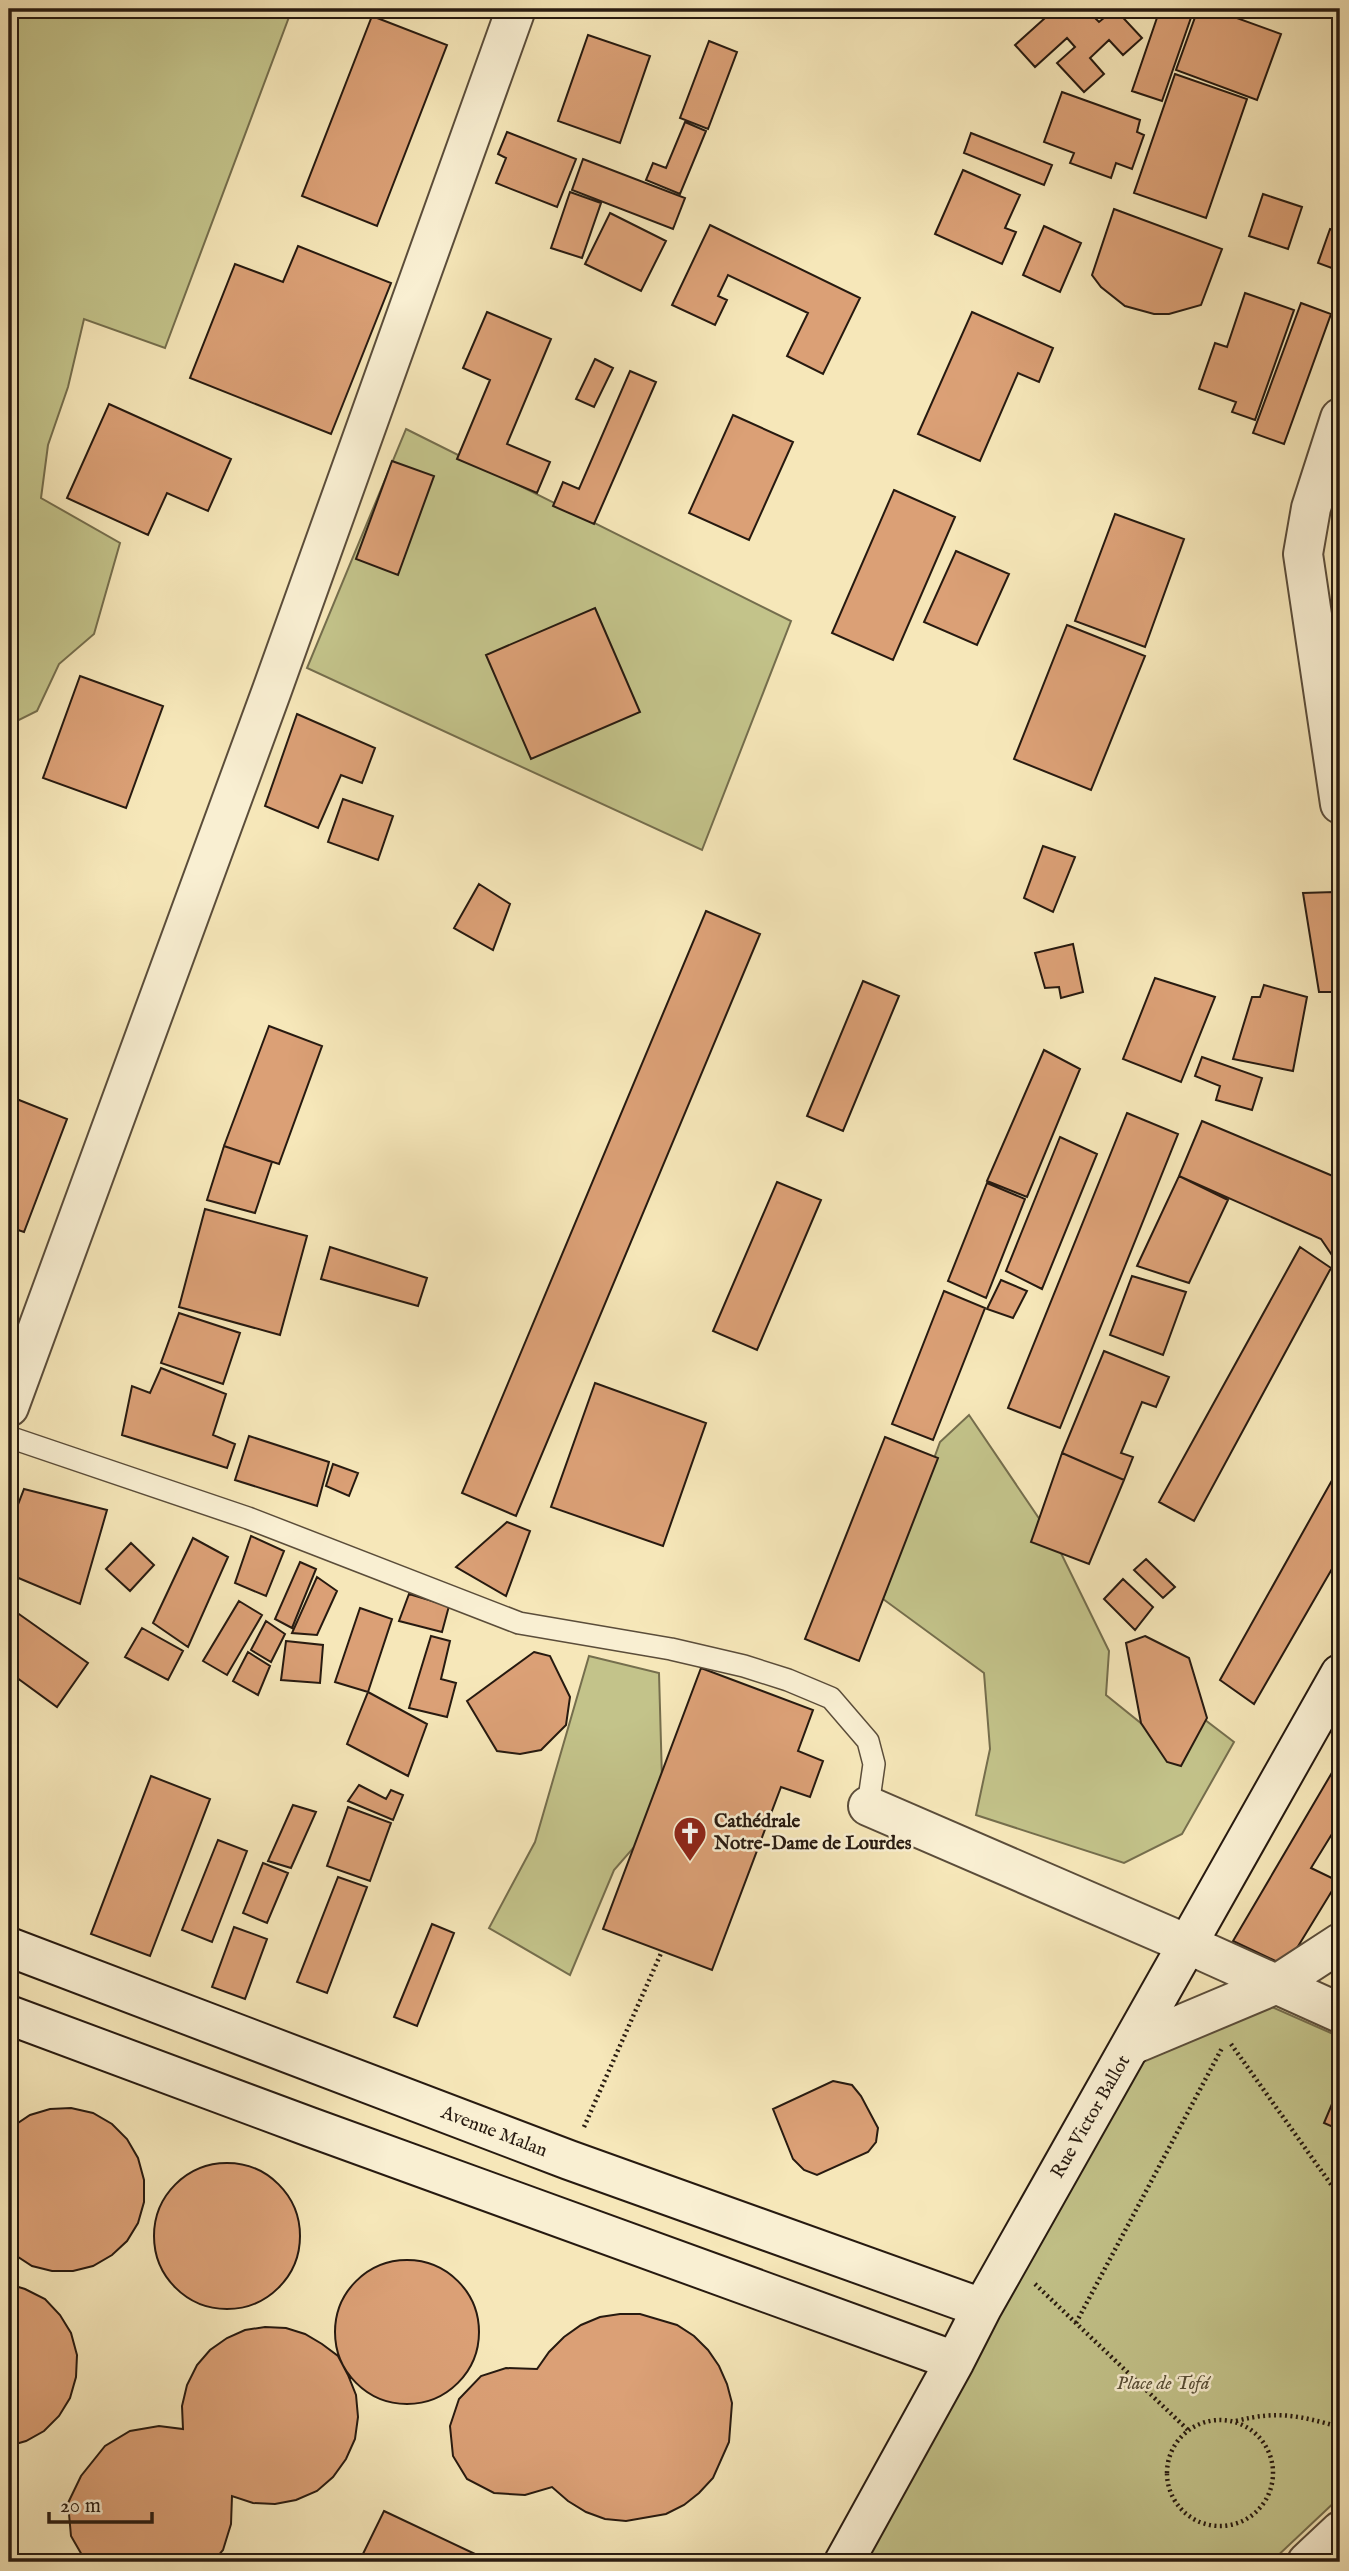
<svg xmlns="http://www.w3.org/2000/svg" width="1349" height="2571" viewBox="0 0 1349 2571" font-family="'IM FELL English',serif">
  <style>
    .green { fill: #c3c38a; stroke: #756e4d; stroke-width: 2 }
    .building { fill: #dba076; stroke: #271a10; stroke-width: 2 }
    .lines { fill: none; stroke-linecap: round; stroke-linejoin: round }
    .service-casing { stroke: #5b4d3a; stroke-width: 24 }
    .minor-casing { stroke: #5b4d3a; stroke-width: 42 }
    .tertiary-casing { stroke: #5b4d3a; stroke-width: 42 }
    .secondary-casing { stroke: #271a10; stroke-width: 42 }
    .path { stroke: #271a10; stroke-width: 4.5; stroke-dasharray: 2 3.5; stroke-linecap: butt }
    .service { stroke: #f9efd2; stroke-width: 21 }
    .minor { stroke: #f9efd2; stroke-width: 38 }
    .tertiary { stroke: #f9efd2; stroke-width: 38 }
    .secondary { stroke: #f9efd2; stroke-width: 38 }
    .labels { text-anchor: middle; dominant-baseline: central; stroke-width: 5; stroke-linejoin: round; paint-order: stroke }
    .poi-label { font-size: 19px; font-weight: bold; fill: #271a10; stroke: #f9efd2; text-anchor: start }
    .street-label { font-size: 19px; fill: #271a10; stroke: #f9efd2 }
    .park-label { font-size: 19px; font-style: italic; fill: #564d35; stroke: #f9efd2 }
  </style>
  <rect width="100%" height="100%" fill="#f6e7b9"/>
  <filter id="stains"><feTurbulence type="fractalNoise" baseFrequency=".00286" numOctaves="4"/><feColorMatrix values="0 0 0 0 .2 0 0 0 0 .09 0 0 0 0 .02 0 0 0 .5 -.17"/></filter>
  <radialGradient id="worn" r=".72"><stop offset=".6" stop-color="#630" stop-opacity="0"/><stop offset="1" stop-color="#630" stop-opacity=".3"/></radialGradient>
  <path class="green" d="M9,9H292L165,348L84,319L68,387L48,445L41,498L120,543L94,634L59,664L37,711L11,724L9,723Z
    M406,429L791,621L702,850L307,668Z
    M969,1415L1057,1545L1109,1651L1106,1695L1168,1745L1192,1710L1234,1742L1182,1834L1124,1863L976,1815L990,1749L984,1673L883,1599L940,1442Z
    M589,1656L659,1673L663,1814L614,1870L570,1975L489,1928L535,1842Z
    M1265,2004L1340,2037V2497L1271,2562H865L1138,2059Z"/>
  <path class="building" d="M1055,9H1097L1091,14L1099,22L1115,9L1142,38L1123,55L1109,40L1090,58L1104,74L1084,92L1057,63L1075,47L1067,38L1035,67L1015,45Z
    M1160,9H1194L1162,101L1132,91Z
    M1198,9H1212L1281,34L1257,100L1176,70Z
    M372,16L447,45L377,226L302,196Z
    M588,35L650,56L620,143L558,121Z
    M709,41L737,52L708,129L680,118Z
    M1175,74L1247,99L1206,218L1134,193Z
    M1062,92L1140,120L1137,132L1144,135L1132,169L1116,163L1111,178L1070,163L1074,153L1044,142Z
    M685,122L706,131L680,194L646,180L653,163L666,168Z
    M507,132L576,159L557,207L496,183L506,158L498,154Z
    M971,133L1052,165L1044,185L964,153Z
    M583,159L685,198L673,229L572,190Z
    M963,170L1020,195L1005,228L1016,232L1002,264L935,234Z
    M570,192L601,203L582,258L551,248Z
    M1263,194L1302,207L1288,249L1249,236Z
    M1114,209L1222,249L1201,305L1169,314H1154L1125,306L1101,287L1092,275Z
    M610,213L666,241L641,291L585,264Z
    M710,225L860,298L823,374L787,356L808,313L728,275L718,296L727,300L715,325L672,305Z
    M1044,226L1081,243L1060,292L1023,275Z
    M1330,229L1340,233V271L1318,263Z
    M298,246L391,283L331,434L190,378L235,264L283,282Z
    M1245,293L1294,310L1255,420L1232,412L1236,402L1199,389L1215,343L1227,347Z
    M1301,303L1331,314L1284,444L1253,433Z
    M487,312L551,339L507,444L550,462L537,493L457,459L490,380L463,368Z
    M972,312L1053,348L1039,382L1018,373L980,461L918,434Z
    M595,359L613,368L594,407L576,399Z
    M630,371L656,382L594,524L553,506L563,482L579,489Z
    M109,404L231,459L208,511L167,493L148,535L67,498Z
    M733,415L793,442L749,540L689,513Z
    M392,461L434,476L398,575L356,559Z
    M894,490L955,517L893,660L832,633Z
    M1115,514L1184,539L1145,647L1075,621Z
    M956,551L1009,574L977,645L924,622Z
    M595,608L640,712L531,759L486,655Z
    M1067,625L1145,656L1091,790L1014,759Z
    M80,676L163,706L126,808L43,778Z
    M297,714L375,748L362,783L341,775L318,828L265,806Z
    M343,799L393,816L378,860L328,842Z
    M1043,846L1075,857L1053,912L1024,898Z
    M479,884L510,904L493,950L454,928Z
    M1334,892L1340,958V992H1319L1303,893Z
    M706,911L760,934L516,1516L462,1493Z
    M1073,944L1083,992L1061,998L1059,987L1045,988L1035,953Z
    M1155,978L1215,997L1181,1082L1123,1059Z
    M863,981L899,996L843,1131L807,1116Z
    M1264,985L1307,997L1293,1071L1233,1059L1252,997H1260Z
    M269,1026L322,1046L279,1164L224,1146Z
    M1044,1050L1080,1069L1027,1197L987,1181Z
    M1202,1057L1262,1078L1252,1110L1216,1100L1220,1086L1195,1076Z
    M9,1096L67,1119L24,1232L9,1227Z
    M1127,1113L1178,1134L1060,1428L1008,1408Z
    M1202,1121L1340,1179V1267L1321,1239L1179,1176Z
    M1060,1137L1097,1154L1042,1289L1006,1271Z
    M224,1146L272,1162L255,1213L207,1200Z
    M1179,1176L1228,1200L1189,1283L1137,1266Z
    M777,1182L821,1200L757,1350L713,1331Z
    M987,1183L1025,1199L986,1298L948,1281Z
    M205,1209L307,1236L280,1335L179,1307Z
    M330,1247L427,1278L418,1306L321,1279Z
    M1300,1247L1331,1268L1194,1521L1159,1502Z
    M1132,1276L1186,1292L1163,1355L1110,1335Z
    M1001,1280L1027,1291L1013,1318L987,1309Z
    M944,1291L985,1308L933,1440L892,1424Z
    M179,1313L240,1333L223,1384L161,1363Z
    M1104,1351L1169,1377L1156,1407L1142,1402L1121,1453L1133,1457L1124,1480L1062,1453Z
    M161,1368L226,1394L213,1435L235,1444L227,1468L122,1435L132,1386L150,1393Z
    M595,1383L706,1423L663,1546L551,1507Z
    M249,1436L329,1462L317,1506L235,1480Z
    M885,1437L938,1458L859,1661L805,1639Z
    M1062,1453L1124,1480L1089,1564L1031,1542Z
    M333,1464L358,1473L349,1496L326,1486Z
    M1340,1466V1555L1254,1704L1220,1680Z
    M24,1489L107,1510L80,1604L9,1574V1528Z
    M507,1522L530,1531L506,1596L456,1567Z
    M251,1536L284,1551L266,1596L235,1583Z
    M193,1538L228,1557L188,1647L153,1623Z
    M131,1543L154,1565L130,1591L106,1569Z
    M1146,1559L1175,1587L1163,1598L1134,1570Z
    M300,1562L316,1569L292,1628L275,1619Z
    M317,1577L337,1591L317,1635L292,1633Z
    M1123,1579L1153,1607L1135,1630L1104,1599Z
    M409,1594L449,1606L442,1632L399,1621Z
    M239,1601L262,1615L227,1675L203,1661Z
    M9,1607L88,1663L57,1707L9,1672Z
    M360,1608L392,1619L368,1692L335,1682Z
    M266,1621L285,1634L271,1662L251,1650Z
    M142,1628L183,1651L168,1680L125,1657Z
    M431,1636L450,1641L441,1679L456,1683L447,1717L409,1708Z
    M1145,1636L1189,1658L1207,1718L1181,1766L1167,1762L1141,1723L1126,1643Z
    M286,1641L323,1645L320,1683L281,1680Z
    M248,1652L270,1666L258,1695L233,1681Z
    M534,1652L550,1656L570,1697L566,1725L541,1750L520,1754L497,1751L467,1701Z
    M701,1668L813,1710L798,1751L823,1761L810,1797L781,1787L712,1970L603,1929Z
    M368,1692L427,1724L408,1776L347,1744Z
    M1340,1759V1821L1311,1868L1338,1881L1286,1966L1233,1941Z
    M151,1776L210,1799L150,1956L91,1934Z
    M359,1785L386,1799L391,1790L403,1795L393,1820L348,1801Z
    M293,1805L316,1812L291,1868L268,1861Z
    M348,1807L391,1823L370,1881L327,1866Z
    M218,1840L247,1851L212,1942L182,1930Z
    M263,1863L288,1873L267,1923L243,1913Z
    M338,1877L367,1887L327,1993L297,1982Z
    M432,1924L454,1933L417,2026L394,2017Z
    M234,1927L267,1939L245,1999L212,1987Z
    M833,2081L852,2085L861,2096L878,2128L876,2142L868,2152L817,2175L804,2170L793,2159L773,2109Z
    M1340,2085V2130L1324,2123Z
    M71,2108L93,2113L112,2124L127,2139L138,2158L144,2180V2202L138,2223L127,2241L112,2255L93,2266L73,2271H52L32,2266L9,2251V2129L30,2115L50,2109Z
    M154 2236a73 73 0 1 1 146 0a73 73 0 1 1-146 0Z
    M335 2332a72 72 0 1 1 144 0a72 72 0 1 1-144 0Z
    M9,2284L25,2289L45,2299L60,2315L71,2333L77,2355L76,2377L70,2398L59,2416L44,2431L26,2441L9,2446Z
    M620,2314H640L677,2325L694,2336L708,2350L719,2366L727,2384L732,2403L729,2442L713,2478L699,2493L684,2505L666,2514L626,2521L605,2519L586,2512L568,2501L552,2487L525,2495L494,2493L467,2479L453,2456L450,2426L459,2399L481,2376L506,2368L537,2369L549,2352L564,2337L581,2325L600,2317Z
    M265,2327L286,2328L305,2334L322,2344L338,2356L348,2375L356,2395L358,2417L355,2439L346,2459L333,2477L317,2491L296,2500L275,2504L253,2503L232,2496L231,2524L223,2550L213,2562H86L71,2536L68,2503L81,2476L105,2446L130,2431L159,2426L183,2429L182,2406L187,2385L197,2365L210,2350L227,2338L245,2330Z
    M384,2511L492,2562H359Z"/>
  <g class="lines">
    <defs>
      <path id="service" d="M9,1437L248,1518L519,1623L671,1649L744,1666L788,1680L831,1698L868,1741L874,1764L868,1806"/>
      <path id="minor" d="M9,1407L272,690L516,9
        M868,1806L1187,1944L1340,2013
        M1132,2045L1277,1984L1340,1943
        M1307,2562L1340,2531"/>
      <path id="tertiary" d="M1340,418L1311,508L1303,554L1340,804"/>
      <path id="secondary" d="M9,1947L569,2160L982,2308
        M9,2015L310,2127L955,2361
        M844,2562L955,2361L982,2308L1340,1674"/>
    </defs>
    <use href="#service" class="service-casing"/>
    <use href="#minor" class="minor-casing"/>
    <use href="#tertiary" class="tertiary-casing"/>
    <use href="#secondary" class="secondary-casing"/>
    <path class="path" d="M1231,2044L1340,2197
      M584,2127L662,1951
      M1035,2284L1188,2430
      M1076,2323L1222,2048
      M1167 2473a53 53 0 1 1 106 0a53 53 0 1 1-106 0Z
      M1236,2421C1279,2410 1299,2416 1340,2427"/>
    <use href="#service" class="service"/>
    <use href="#minor" class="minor"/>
    <use href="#tertiary" class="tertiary"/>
    <use href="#secondary" class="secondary"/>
  </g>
  <defs>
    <symbol id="church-pin" viewBox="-11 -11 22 30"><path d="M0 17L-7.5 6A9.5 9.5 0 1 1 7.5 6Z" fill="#8f2418" stroke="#f9efd2"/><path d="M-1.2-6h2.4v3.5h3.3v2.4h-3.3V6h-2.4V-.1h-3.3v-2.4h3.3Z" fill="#fff"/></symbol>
  </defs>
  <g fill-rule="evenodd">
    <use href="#church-pin" x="671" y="1814" width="38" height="52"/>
  </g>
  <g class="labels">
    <g class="poi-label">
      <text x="714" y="1822">Cathédrale<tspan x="714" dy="22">Notre-Dame de Lourdes</tspan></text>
    </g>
    <g class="street-label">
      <text transform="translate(1091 2117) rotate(-60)">Rue Victor Ballot</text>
      <text transform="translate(494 2132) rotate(21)">Avenue Malan</text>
    </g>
    <g class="park-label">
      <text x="1163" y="2384">Place de Tofá</text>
    </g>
  </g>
  <rect width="1349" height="2571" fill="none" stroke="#f6e7b9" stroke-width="35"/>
  <rect x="10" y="10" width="1328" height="2550" fill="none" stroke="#271a10" stroke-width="3.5"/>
  <rect x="18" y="18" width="1314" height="2536" fill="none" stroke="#271a10" stroke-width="2"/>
  <path d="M49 2512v10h103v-10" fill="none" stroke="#271a10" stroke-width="3.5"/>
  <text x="60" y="2512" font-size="21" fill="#271a10" stroke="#f9efd2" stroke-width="5" paint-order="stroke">20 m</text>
  <rect width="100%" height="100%" filter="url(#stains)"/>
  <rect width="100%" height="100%" fill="url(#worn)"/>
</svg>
